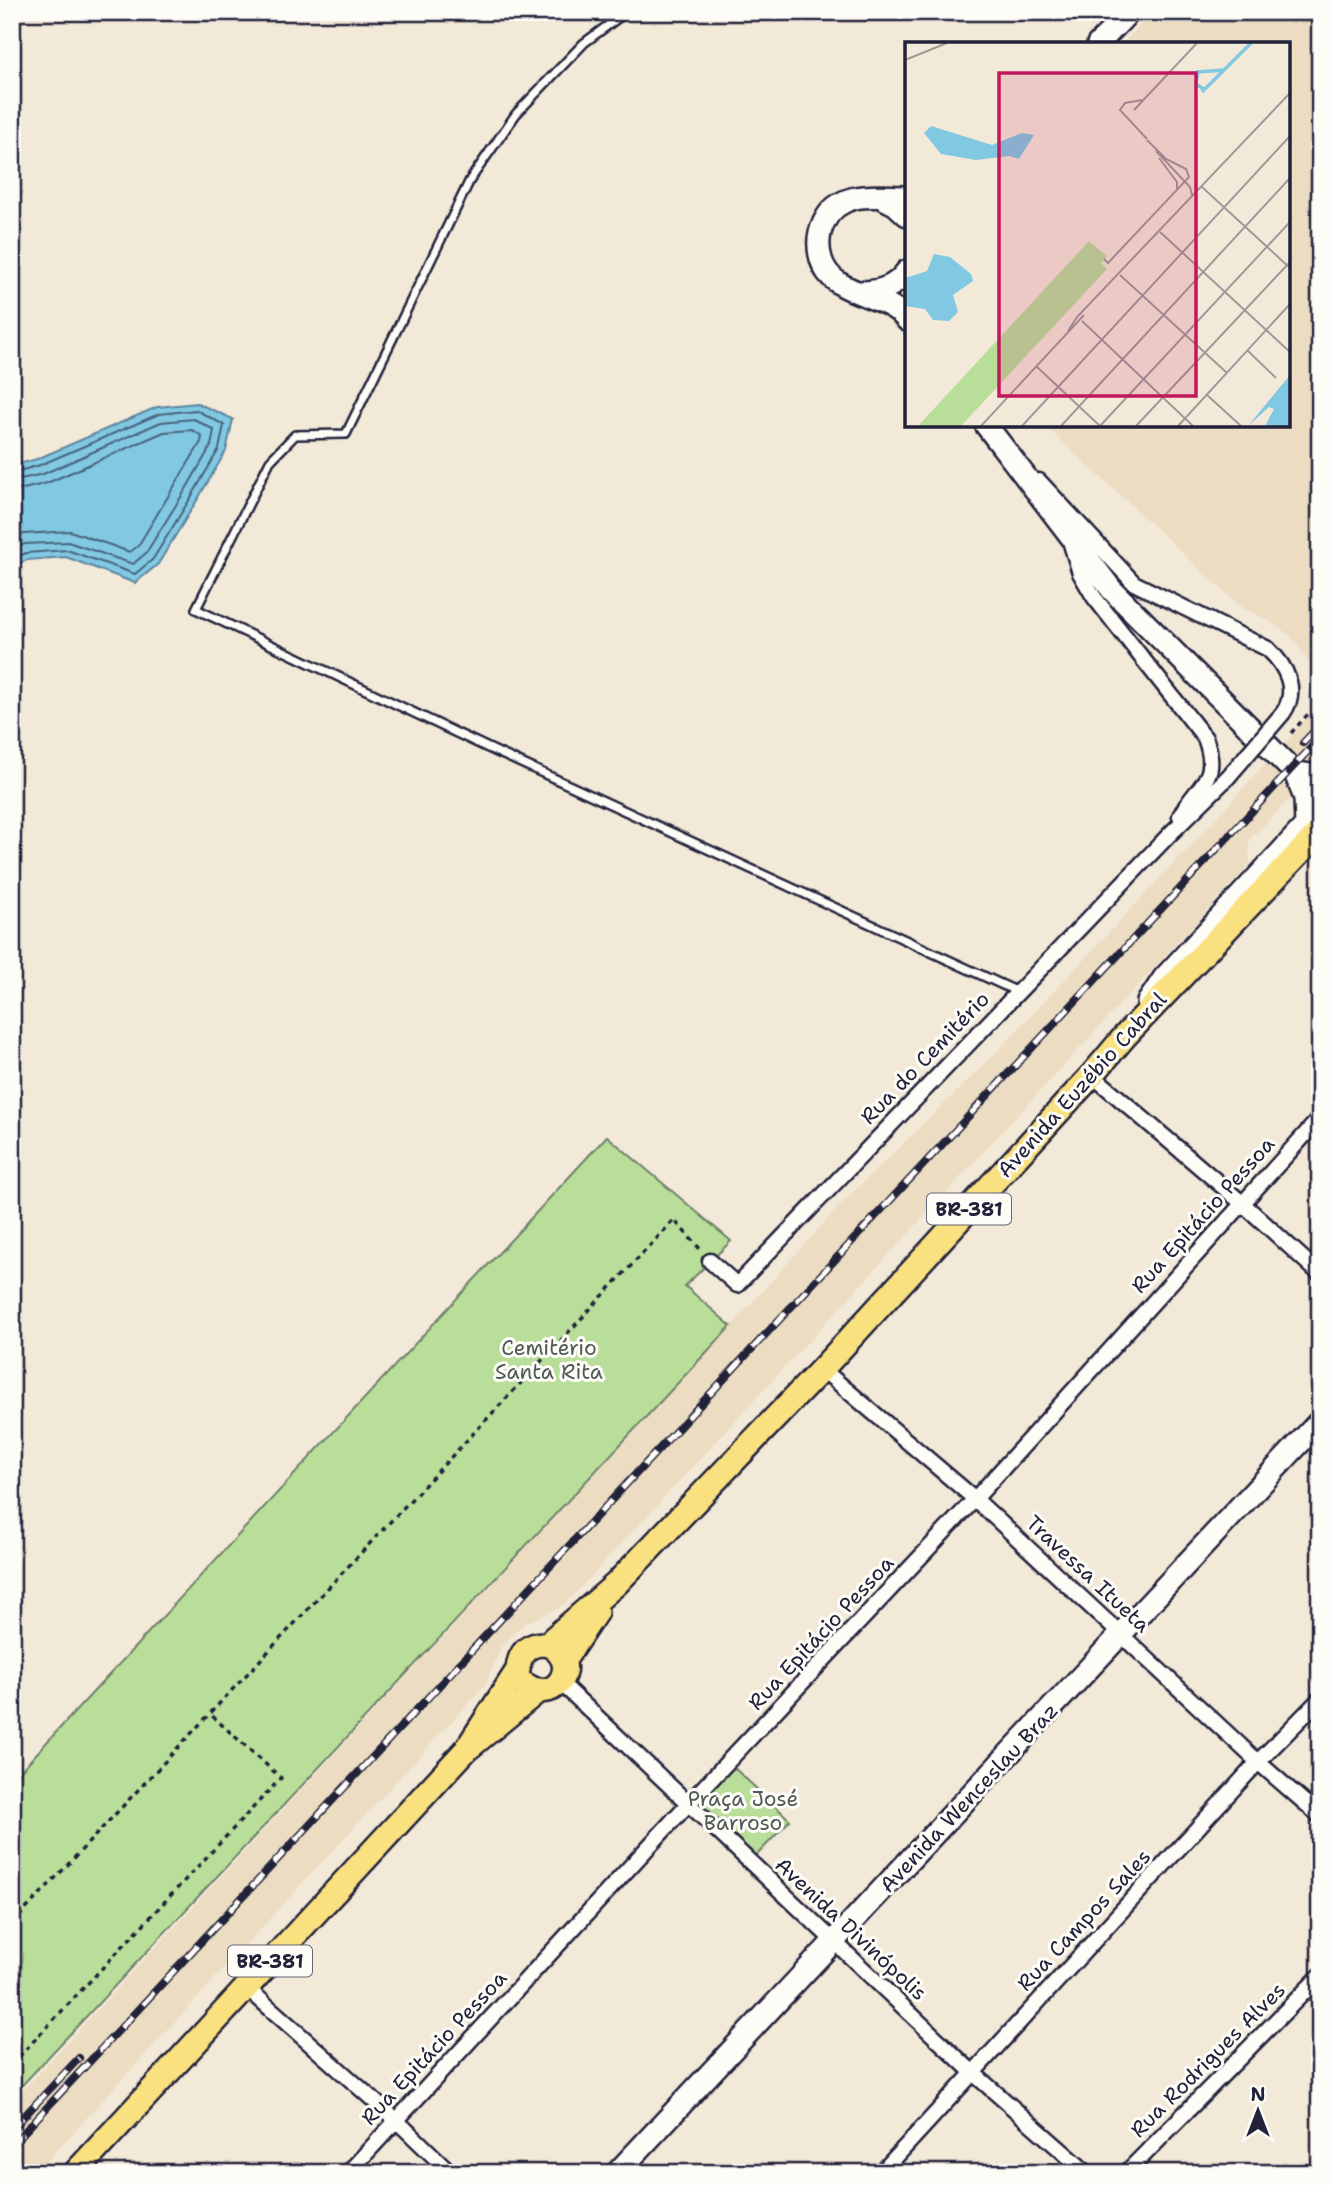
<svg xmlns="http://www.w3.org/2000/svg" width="1332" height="2185" viewBox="0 0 1332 2185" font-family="'Shantell Sans',sans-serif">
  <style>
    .built { fill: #ecdcc2 }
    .green { fill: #b9de99; stroke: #6e806a; stroke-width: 2 }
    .water { fill: #81c8e2; stroke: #5b869f; stroke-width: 2 }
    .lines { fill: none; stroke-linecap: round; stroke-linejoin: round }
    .shore { stroke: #48647e; stroke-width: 2 }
    .lane-casing { stroke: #22223b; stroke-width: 12 }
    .street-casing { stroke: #22223b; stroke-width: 19 }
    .secondary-casing { stroke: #22223b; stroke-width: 26 }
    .primary-casing { stroke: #22223b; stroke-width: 28 }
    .path { stroke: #22223b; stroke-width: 3.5; stroke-dasharray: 5 5; stroke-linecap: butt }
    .lane { stroke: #fdfcf7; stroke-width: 7 }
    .street { stroke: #fdfcf7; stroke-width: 14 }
    .secondary { stroke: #fdfcf7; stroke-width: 21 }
    .primary { stroke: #fae180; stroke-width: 23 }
    .rail-casing { stroke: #22223b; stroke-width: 8 }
    .rail { stroke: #fdfcf7; stroke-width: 5; stroke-dasharray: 16; stroke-linecap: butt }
    .street-bridge-casing { stroke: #22223b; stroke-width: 19; stroke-linecap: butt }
    .street-bridge { stroke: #fdfcf7; stroke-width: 14 }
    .labels { text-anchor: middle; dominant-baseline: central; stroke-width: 6; stroke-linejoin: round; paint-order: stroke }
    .shield { fill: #fdfcf7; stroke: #646373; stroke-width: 2 }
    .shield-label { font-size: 19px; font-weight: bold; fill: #22223b }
    .street-label { font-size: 21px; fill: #22223b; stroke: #fdfcf7 }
    .park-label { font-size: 21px; fill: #4f5a57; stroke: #fdfcf7 }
    .inset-river { fill: none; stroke: #81c8e2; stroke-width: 3.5 }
    .inset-road { fill: none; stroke: #9f9999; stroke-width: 2 }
    .view { fill: #c2185b; fill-opacity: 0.15; stroke: #c2185b; stroke-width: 3.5 }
    .inset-edge { fill: none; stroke: #22223b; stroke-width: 3.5 }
  </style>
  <rect width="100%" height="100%" fill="#f3e9d8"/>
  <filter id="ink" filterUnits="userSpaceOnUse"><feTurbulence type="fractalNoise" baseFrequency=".0143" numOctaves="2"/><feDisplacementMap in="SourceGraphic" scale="14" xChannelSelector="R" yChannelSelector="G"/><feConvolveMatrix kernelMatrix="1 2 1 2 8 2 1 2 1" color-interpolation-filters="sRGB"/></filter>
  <g filter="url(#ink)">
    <path class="built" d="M1153,12H1320V768L1249,840L1250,864L573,1596L559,1608L523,1624L501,1647L485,1685L36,2173H12V2102L731,1326L841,1204L994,1055L1211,824L1319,705L1314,670L1292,637L1266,619L1242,608L1044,425H1288V44H1122Z"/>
    <path class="green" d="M607,1136L731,1241L685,1286L731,1326L12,2096V1780Z
      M731,1765L790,1820L755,1857L696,1803Z"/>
    <path class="water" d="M197,403L233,419L226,451L199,497L158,564L135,583L66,557L27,560L12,567V466L37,459L157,407Z"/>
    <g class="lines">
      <path class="shore" d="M12,473L40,465L159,414L196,410L224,425L219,449L193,494L153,559L135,574L67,550L26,553L12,559
        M12,481L43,474L161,422L194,419L214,430L211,446L186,489L146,553L133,564L68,542L25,544L12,549
        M12,492L47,483L164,432L192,430L202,436L201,442L138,546L130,552L70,531L24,534L12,538"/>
      <defs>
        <path id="lane" d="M626,12L584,43L516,114L470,180L346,434L295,435L270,461L196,609L486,747L1018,992"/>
        <path id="street" d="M1039,481L1134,583L1268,649C1286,666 1299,690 1283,713
          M1071,544L1080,573L1094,597L1205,738C1221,780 1198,783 1180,816
          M1092,1075L1242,1203L1320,1274
          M710,1261L737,1285L1169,835L1228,777
          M822,1369L975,1499L1258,1762L1320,1816
          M560,1682L972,2072L1087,2173
          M246,1987L396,2120L451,2173
          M348,2173L688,1804L975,1499L1320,1118
          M881,2173L1258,1762L1320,1699
          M1126,2173L1320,1976"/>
        <path id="secondary" d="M1098,44L1129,12
          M881,197L895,204L907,215
          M907,197C877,197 840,189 824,222C818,234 817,245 821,259C832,298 885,291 907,320
          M860,292C879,292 895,288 907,271
          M986,425L1112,590L1295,773L1305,798L1306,825L1164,978L1148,1002
          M1295,773L1320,776
          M617,2173L1320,1421"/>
        <path id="primary" d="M564,1660L596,1612
          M526,1685C557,1706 583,1661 547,1644
          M466,1750L518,1670C519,1652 529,1643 547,1644L616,1584L822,1369L1092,1075L1125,1036L1320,831
          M75,2173L466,1750L539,1690"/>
      </defs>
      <use href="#lane" class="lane-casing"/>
      <use href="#street" class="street-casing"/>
      <use href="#secondary" class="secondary-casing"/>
      <use href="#primary" class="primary-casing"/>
      <path class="path" d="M1291,733L1309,713
        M12,1924L674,1220L701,1250
        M12,2064L281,1778L210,1714"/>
      <use href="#lane" class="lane"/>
      <use href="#street" class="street"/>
      <use href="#secondary" class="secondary"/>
      <use href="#primary" class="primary"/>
      <defs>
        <path id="rail" d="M1303,743L1320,725
          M12,2129L79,2058
          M12,2145L1320,738"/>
      </defs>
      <use href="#rail" class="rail-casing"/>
      <use href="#rail" class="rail"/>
      <defs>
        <path id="street-bridge" d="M1228,777L1283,713"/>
      </defs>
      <use href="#street-bridge" class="street-bridge-casing"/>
      <use href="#street-bridge" class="street-bridge"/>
    </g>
  </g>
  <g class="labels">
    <g class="shield">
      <rect x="927" y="1193.5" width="84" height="31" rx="5"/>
      <rect x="228" y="1945.5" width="84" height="31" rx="5"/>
    </g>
    <g class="shield-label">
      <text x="969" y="1209">BR-381</text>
      <text x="270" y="1961">BR-381</text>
    </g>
    <g class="street-label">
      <text transform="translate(925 1058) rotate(-46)">Rua do Cemitério</text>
      <text transform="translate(1082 1085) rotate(-48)">Avenida Euzébio Cabral</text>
      <text transform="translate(1203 1215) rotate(-48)">Rua Epitácio Pessoa</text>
      <text transform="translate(1088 1574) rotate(43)">Travessa Itueta</text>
      <text transform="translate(821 1633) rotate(-47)">Rua Epitácio Pessoa</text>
      <text transform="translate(969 1798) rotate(-47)">Avenida Wenceslau Braz</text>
      <text transform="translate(1084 1920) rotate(-47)">Rua Campos Sales</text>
      <text transform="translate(851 1929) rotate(43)">Avenida Divinópolis</text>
      <text transform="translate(434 2048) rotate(-47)">Rua Epitácio Pessoa</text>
      <text transform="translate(1208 2060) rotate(-45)">Rua Rodrigues Alves</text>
    </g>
    <g class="park-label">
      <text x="549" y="1348">Cemitério<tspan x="549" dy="24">Santa Rita</tspan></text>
      <text x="743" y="1799">Praça José<tspan x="743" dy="24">Barroso</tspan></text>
    </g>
  </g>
  <g transform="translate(905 42)">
    <rect width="385" height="385" fill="#f3e9d8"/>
    <path d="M184,199L202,214L196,221L202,227L56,384H13Z" fill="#b9de99"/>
    <path d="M26,84L87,103L117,91L129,93L114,117L104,114L71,118L36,112L19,91ZM29,212L45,215L66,232L68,239L48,253L53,270L44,279L28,278L20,267L0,264V236L22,229ZM385,333V384H360L369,367L364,365L343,384Z" fill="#81c8e2"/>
    <path class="inset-river" d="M300,48L291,42L293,30L319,28M297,50L346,1"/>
    <path class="inset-road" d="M0,18L42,1M237,58L220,61L215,68L242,97M229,68L292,1M251,109L285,145L287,153M254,116L272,140V147M297,145L385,226M255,190L385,310M199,217L203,221L284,135L281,127L261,117L242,98M215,233L321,330M177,279L288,384M163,289L172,275L385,51M342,308L371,336M131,324L195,384M302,353L336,384M76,384L179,273M117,384L385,94M156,384L385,136M195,384L385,180M231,384L385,220M273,384L385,262"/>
    <path class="view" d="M94,31H291V354H94Z"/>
    <rect width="385" height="385" class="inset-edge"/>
  </g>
  <rect width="1332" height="2185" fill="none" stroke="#fdfcf7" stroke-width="42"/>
  <rect x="21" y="21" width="1290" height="2143" fill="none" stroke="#22223b" stroke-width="2.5" filter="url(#ink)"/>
  <g transform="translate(1258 2111)" stroke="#fdfcf7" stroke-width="5" paint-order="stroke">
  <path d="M0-5L12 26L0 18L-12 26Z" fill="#22223b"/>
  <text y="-10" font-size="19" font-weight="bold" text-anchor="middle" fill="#22223b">N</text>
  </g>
</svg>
